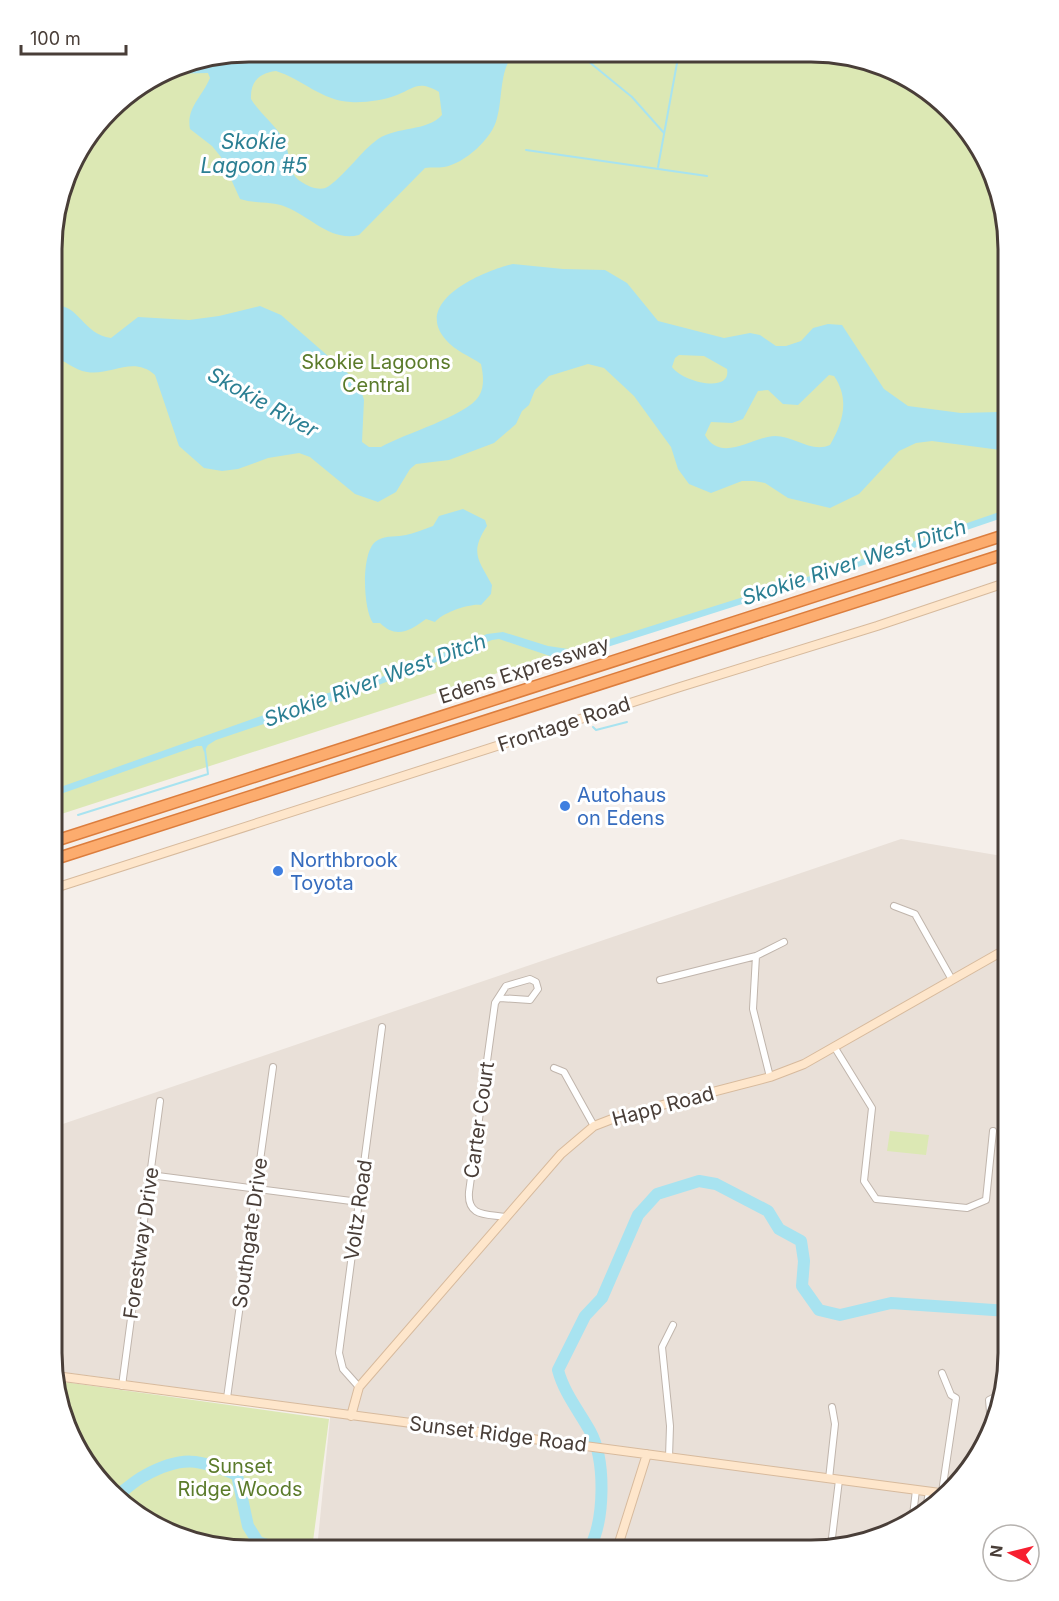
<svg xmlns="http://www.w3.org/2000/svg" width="1059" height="1601" viewBox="0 0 1059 1601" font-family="Inter,sans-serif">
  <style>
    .residential { fill: #e9e0d8 }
    .green { fill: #dce8b4 }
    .water { fill: #a8e3f0; fill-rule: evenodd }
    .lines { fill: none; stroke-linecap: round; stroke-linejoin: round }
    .stream { stroke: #a8e3f0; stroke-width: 2 }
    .river { stroke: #a8e3f0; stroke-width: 12 }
    .street-casing { stroke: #c0b5ac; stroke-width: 8 }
    .secondary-casing { stroke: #d7ba9d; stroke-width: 10 }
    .highway-casing { stroke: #dc7d3d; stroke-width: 13 }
    .street { stroke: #fff; stroke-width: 6 }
    .secondary { stroke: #fee6cb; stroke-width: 8 }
    .highway { stroke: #fcac6e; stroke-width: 10 }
    .shop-dot { fill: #3f7fe0; stroke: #fff; stroke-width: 2 }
    .labels { text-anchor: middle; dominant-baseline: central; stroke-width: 6; stroke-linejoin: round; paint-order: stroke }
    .park-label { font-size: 20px; fill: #5b7b2b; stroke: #fff }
    .street-label { font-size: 20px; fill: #493e38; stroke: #fff }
    .shop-label { font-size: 20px; fill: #366cbe; stroke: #fff; text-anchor: start }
    .water-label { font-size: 21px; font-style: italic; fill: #2b7f93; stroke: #fff }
    .rim { fill: none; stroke: #493e38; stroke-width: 3 }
  </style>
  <rect width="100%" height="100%" fill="#f5efea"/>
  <path class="residential" d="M901,839L1008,857V1366L997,1416L967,1472L886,1535L811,1550L317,1549L331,1408L55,1371L51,1352V1128Z"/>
  <path class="green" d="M249,51L836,53L930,92L993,173L1008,249V512L619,639L504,671L52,817L53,223L77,150L119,100L185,62Z
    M890,1131L929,1135L926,1155L887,1151Z
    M57,1381L329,1419L312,1549L223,1548L129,1509L66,1428Z"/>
  <path class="water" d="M249,51L515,52C499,69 503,97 497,118C493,138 464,164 444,167C438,168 431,167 425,168L359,235C331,242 311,217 286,207C272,201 255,204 240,199L221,157L212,146L190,129C186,108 202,97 210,78L208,73L163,74L185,62ZM276,71C302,79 322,101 351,102C364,103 385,100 397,95C415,88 418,80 439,92L442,115C426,132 398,126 378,139C361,151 347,173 329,186C323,190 318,189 311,187C281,174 295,161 283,139C275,124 260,114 251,99C250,82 259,73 276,71Z
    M513,264L563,269L605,270L627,283L658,321L724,338L750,333L760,335L776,346H786L801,341L813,328L828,324L842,325L884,389L908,406L961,413L999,412L1008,408V451L932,441L916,443L899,451L859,494L830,508L788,498L765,483L754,481H742L711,493L689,484L678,469L671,447L634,396L604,368L588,364L549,376L535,390L529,405L522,411L516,424L494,443L449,460L416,464L410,469L396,492L378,502L355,494L310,457L299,453L268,458L238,469L222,471L204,468L179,446L155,375C133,355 111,376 87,372C74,370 64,360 53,356V305C80,304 82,334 111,338L138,317L189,320L219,316L260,306L281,315L359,383L364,400L362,442L369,447H381C403,434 467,416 479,396C485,386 483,374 481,364C470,356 455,351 446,340C411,301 485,270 513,264ZM679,355L704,356L727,369C732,395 681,381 672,367L675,358ZM829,375L834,376C850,399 843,423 830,445C811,453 794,436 775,436C754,436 721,464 705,435L711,422L732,423L743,419L758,391L768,390L783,404L798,405Z
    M463,509L485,520L487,526C469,553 479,560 492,585L491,594L481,605C470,603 442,613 435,622L426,619C410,631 396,639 380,623H373C363,610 360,548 378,540C386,535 398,537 406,535C415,533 424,529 433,526L439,516Z
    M1008,509V516L861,566L570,659H559L499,639L492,640L371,688L216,740L208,745L204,752L202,746H197L52,797V790L315,697L404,670L487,634L503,632L548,646L575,650L845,565Z"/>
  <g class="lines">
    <path class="stream" d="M577,52L632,97L664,133
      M526,150L707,176
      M658,167L679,52
      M593,727L596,730L627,722
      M78,815L208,774L205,750"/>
    <path class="river" d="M117,1495C127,1489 134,1481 144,1476C182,1455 199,1459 237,1475L248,1526L258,1542L276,1548
      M352,1549H370
      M589,1549C605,1521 606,1460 590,1431C579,1411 564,1393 558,1370L585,1316L602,1298L638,1215L657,1194L699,1181L716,1184L768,1211L779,1229L801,1241L804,1261L802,1286L819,1310L840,1315L891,1303L1008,1311"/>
    <defs>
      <path id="street" d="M894,906L915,914L951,978
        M756,956L753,1009L770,1077
        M660,980L756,956L784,942
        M500,998L530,1000L538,989L536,982L530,979L506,986L495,1003L469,1192C467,1217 486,1214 505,1217
        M835,1048L872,1108L864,1181L876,1199L967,1208L986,1200L993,1131
        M554,1068L564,1072L594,1126
        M150,1175L359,1202
        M942,1373L951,1395L956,1398L942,1492
        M122,1386L160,1101
        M359,1387L343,1369L339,1353L382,1027
        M227,1398L273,1067
        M995,1420L998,1402L993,1398L989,1400L990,1412L996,1419
        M669,1457L670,1426L662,1347L673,1325
        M829,1479L835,1424L832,1407
        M927,1503L929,1492
        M913,1515L916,1490
        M831,1546L839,1480"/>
      <path id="secondary" d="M52,889L680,687L877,626L1008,582
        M56,1376L940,1493
        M351,1416L359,1387L561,1154L594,1126L620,1116L770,1077L804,1064L1008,948
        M617,1549L647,1454"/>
      <path id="highway" d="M52,842L1008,534
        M52,860L1008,553"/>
    </defs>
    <use href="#street" class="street-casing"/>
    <use href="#secondary" class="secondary-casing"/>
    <use href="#highway" class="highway-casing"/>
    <use href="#street" class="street"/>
    <use href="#secondary" class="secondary"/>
    <use href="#highway" class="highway"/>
  </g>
  <g class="shop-dot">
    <circle cx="565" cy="806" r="6"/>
    <circle cx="278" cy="871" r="6"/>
  </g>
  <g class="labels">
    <g class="park-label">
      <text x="376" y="362">Skokie Lagoons<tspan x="376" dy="23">Central</tspan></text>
      <text x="240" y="1466">Sunset<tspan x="240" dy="23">Ridge Woods</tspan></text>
    </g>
    <g class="street-label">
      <text transform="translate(524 670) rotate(-18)">Edens Expressway</text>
      <text transform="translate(564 724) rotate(-18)">Frontage Road</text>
      <text transform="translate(663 1106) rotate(-15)">Happ Road</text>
      <text transform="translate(479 1120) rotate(-82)">Carter Court</text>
      <text transform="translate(358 1210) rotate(-82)">Voltz Road</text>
      <text transform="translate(250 1233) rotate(-82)">Southgate Drive</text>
      <text transform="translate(141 1243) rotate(-82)">Forestway Drive</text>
      <text transform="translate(498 1434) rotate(7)">Sunset Ridge Road</text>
    </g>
    <g class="shop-label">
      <text x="577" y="795">Autohaus<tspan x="577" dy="23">on Edens</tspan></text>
      <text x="290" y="860">Northbrook<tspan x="290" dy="23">Toyota</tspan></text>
    </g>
    <g class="water-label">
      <text x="254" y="141">Skokie<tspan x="254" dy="24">Lagoon #5</tspan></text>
      <text transform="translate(263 402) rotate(29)">Skokie River</text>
      <text transform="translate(854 562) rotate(-18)">Skokie River West Ditch</text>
      <text transform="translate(375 680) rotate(-20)">Skokie River West Ditch</text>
    </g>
  </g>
  <path d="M0 0H1059V1601H0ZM249 62H811A187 187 0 0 1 998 249V1353A187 187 0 0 1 811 1540H249A187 187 0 0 1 62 1353V249A187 187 0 0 1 249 62Z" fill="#fff" fill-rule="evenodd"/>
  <path class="rim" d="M249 62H811A187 187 0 0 1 998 249V1353A187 187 0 0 1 811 1540H249A187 187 0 0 1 62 1353V249A187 187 0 0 1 249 62Z"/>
  <g transform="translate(1011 1553) rotate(277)"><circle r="28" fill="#ffffff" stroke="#b6b2af" stroke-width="1.5"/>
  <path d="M0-4.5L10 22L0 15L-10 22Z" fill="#f71f30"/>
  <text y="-9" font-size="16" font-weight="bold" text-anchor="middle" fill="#493e38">N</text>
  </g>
  <path d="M21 45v9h105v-9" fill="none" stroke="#493e38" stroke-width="3"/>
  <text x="30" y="45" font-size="18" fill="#493e38" stroke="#ffffff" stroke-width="4.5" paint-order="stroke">100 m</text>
</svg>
